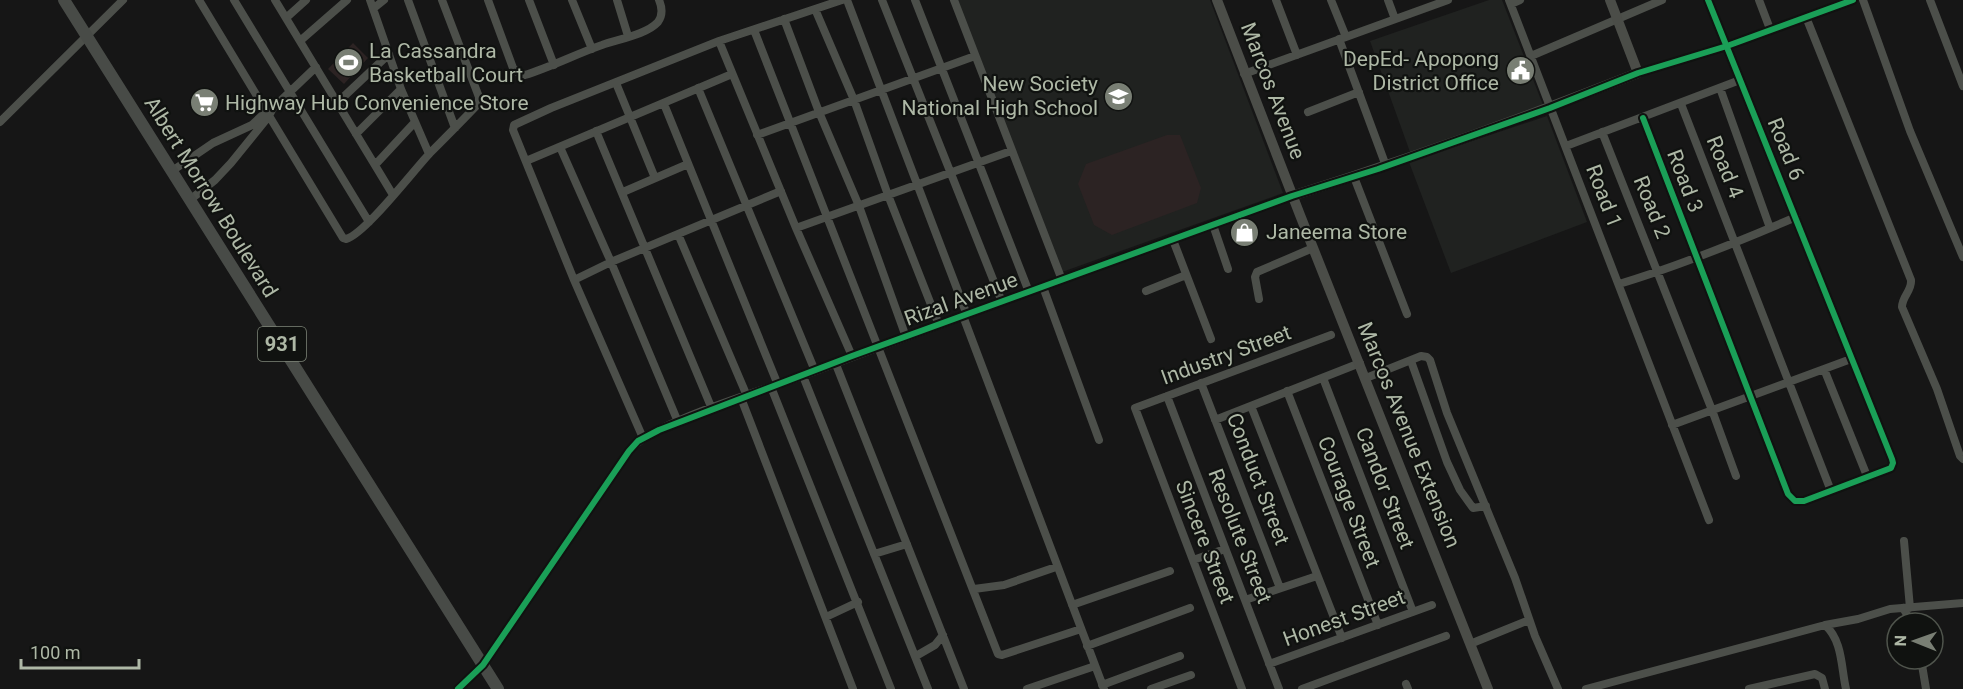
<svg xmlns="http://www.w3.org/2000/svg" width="1963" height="689" viewBox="0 0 1963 689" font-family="Roboto,sans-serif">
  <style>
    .built { fill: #202220 }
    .green { fill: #2c2323 }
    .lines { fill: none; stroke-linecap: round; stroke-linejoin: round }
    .street { stroke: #4c4f4a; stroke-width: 8 }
    .secondary { stroke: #4b4d48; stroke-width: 10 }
    .primary { stroke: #484b47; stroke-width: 12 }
    .cycleway-casing { stroke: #101210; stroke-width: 10 }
    .cycleway { stroke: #1a9f57; stroke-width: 6 }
    .labels { text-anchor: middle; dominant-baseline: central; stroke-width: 4.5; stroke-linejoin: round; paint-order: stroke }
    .shield { fill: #101210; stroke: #7f8679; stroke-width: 1.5 }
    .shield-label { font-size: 20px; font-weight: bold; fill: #aeb8a6 }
    .poi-label { font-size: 21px; fill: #aeb8a6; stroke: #101210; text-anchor: start }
    .street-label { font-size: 21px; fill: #aeb8a6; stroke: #101210 }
  </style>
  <rect width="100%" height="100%" fill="#161616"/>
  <path class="built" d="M955,0H1210L1283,193L1062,272Z
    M1489,0H1502L1543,105L1410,152L1370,41Z
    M1547,116L1587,222L1451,273L1409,162Z"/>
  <path class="green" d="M353,43L368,58L344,84L328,69Z
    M1167,135H1180L1201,188L1197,203L1112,235L1094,225L1078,184L1086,164Z"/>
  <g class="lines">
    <path class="street" d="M199,0L343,238L346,239C364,235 414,170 430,153C446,137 463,120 479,103V97L442,0
      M234,0L369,222
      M275,0L393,195
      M370,0L401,89L429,154
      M408,0L455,128
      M488,0L513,68L520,74L525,75C551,67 576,54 602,45C618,39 646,35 658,22C663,15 662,7 659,0
      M529,0L554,65
      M572,0L592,49
      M617,0L628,36
      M847,0L967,315
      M882,0L1002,302
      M915,0L1029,292
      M954,0L1062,280
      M1276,0L1297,55
      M1331,0L1346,37
      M1388,0L1395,19
      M1509,0L1709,520
      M1759,0L1770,29
      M1863,0L1910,131L1963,257
      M1930,0L1963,86
      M1511,4L1520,0
      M374,8L384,0
      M815,9L854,100L888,195L939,325
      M1806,17L1911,280C1912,291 1902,296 1902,307L1937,389L1960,456L1963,459
      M286,18L306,0
      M784,19L819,112L859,206L906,337
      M754,30L998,654L1002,655L1081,629
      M1339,39L1386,166
      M300,41L347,0
      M719,41L796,228L852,356
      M1531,56L1662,0
      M1638,73L1727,46L1853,0
      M1244,74L1448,0
      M616,83L655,178
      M698,88L815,371
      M1720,88L1770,228
      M337,103L389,54
      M664,104L778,385
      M1681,104L1831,491
      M1308,112L1359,92
      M1643,118L1788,494L1795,501H1804L1891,468L1893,463L1892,459L1708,0
      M0,122L123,0
      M596,131L712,409
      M1602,132L1712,410L1736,476
      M356,134L401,89
      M757,135L975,56
      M1566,146L1740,80
      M560,147L611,262L678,422
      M526,161L732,74
      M375,165L415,122
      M172,171L213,143L252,125L269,109
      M1354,177L1407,314
      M623,192L688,164
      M191,199L215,180L231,163L269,116L273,108L316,67
      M1213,225L1228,269
      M796,228L1011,151
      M678,234L747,396
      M1173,240L1211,339
      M574,280L611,262L781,191
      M1619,284C1679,266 1738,242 1796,217
      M1043,287L1099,440
      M1146,291L1186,275
      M1259,299L1255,277L1257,272L1313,248
      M963,316L1104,689
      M1411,361L1447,462L1460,490L1473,508L1486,506
      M835,362L964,689
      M1824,369L1867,476
      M803,376L928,689
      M1323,378L1413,612
      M1366,378L1421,356L1427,357L1430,360L1447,413L1515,578L1535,636L1558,689
      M1201,383L1280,588
      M771,387L891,689
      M1287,391L1378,625
      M1167,396L1279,689
      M741,398L853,689
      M1251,406L1342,638
      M1215,420L1360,363
      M1672,425L1851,359
      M643,438L574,280L513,130L514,125L551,108L719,41L842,0
      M1904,541L1910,608
      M874,554L907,544
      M1193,560L1225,549
      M974,589L1004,585L1056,567
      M1245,600L1317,576
      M1072,605L1170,571
      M1903,608L1912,623
      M826,617L858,602
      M1825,625L1858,619L1890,609L1963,603
      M1470,644L1529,620
      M1087,646L1190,608
      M916,656L935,645L943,635
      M1921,659L1926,689
      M1269,664L1432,605
      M1406,684L1408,689
      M1102,685L1180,656
      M458,689L483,665L629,451C650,423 764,390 802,376C965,314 1129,256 1292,196
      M1027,689L1095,666
      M1151,689L1191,675
      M1242,689L1135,408L1331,335
      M1302,689L1446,636
      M1586,689L1825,625C1843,641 1841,668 1846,689
      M1749,689L1815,674L1822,678L1825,689"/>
    <path class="secondary" d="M1217,0L1300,215L1488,689
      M1292,196C1409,159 1524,118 1638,73L1610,0"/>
    <path class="primary" d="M64,0L498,689"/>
    <defs>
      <path id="cycleway" d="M1643,118L1788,494L1795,501H1804L1891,468L1893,463L1892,459L1708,0
        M458,689L483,665L629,451L638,441L659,430L852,356L1292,196L1378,169L1550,108L1638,73L1727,46L1853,0"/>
    </defs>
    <use href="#cycleway" class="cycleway-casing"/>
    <use href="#cycleway" class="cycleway"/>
  </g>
  <defs>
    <symbol id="stadium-disc" viewBox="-11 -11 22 22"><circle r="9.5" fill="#797f74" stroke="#101210"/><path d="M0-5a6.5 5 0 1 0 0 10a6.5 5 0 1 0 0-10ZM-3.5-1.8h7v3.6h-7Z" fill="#fff"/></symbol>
    <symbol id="civic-disc" viewBox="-11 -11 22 22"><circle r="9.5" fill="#797f74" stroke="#101210"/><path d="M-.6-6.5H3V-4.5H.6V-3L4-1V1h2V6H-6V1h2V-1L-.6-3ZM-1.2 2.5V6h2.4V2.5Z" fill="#fff"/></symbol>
    <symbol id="school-disc" viewBox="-11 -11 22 22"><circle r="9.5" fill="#797f74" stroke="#101210"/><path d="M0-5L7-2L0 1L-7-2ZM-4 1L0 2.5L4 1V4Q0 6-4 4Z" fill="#fff"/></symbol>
    <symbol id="supermarket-disc" viewBox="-11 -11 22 22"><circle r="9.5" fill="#797f74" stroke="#101210"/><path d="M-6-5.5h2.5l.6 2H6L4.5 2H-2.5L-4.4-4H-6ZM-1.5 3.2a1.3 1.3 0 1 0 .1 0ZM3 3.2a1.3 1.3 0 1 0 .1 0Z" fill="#fff"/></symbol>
    <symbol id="shop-disc" viewBox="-11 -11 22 22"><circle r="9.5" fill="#797f74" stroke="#101210"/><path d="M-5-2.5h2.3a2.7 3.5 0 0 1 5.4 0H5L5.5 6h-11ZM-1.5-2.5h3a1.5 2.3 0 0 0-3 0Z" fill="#fff"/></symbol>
  </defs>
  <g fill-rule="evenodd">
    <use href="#stadium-disc" x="332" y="46" width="33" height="33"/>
    <use href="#civic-disc" x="1504" y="54" width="33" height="33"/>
    <use href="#school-disc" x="1102" y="80" width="33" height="33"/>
    <use href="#supermarket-disc" x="188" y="86" width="33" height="33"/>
    <use href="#shop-disc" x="1228" y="216" width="33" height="33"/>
  </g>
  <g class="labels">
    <rect class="shield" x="258" y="327" width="48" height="34" rx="4.5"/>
    <g class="shield-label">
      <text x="282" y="344">931</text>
    </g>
    <g class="poi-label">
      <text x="369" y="51">La Cassandra<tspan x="369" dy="24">Basketball Court</tspan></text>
      <text x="1499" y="59" text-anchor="end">DepEd- Apopong<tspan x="1499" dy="24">District Office</tspan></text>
      <text x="1098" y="84" text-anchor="end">New Society<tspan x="1098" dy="24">National High School</tspan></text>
      <text x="225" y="103">Highway Hub Convenience Store</text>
      <text x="1266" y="232">Janeema Store</text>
    </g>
    <g class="street-label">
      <text transform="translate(1273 91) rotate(69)">Marcos Avenue</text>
      <text transform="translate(1786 149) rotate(68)">Road 6</text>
      <text transform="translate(1725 167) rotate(68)">Road 4</text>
      <text transform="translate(1685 181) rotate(69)">Road 3</text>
      <text transform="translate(1604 196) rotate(69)">Road 1</text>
      <text transform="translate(211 197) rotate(58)">Albert Morrow Boulevard</text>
      <text transform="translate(1652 207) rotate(68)">Road 2</text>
      <text transform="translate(961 299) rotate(-20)">Rizal Avenue</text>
      <text transform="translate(1226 355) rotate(-20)">Industry Street</text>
      <text transform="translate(1409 435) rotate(68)">Marcos Avenue Extension</text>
      <text transform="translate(1258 479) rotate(69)">Conduct Street</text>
      <text transform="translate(1385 488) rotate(69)">Candor Street</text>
      <text transform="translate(1349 502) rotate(69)">Courage Street</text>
      <text transform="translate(1240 536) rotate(69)">Resolute Street</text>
      <text transform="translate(1205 542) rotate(69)">Sincere Street</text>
      <text transform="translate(1344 618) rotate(-20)">Honest Street</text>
    </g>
  </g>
  <g transform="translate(1915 641) rotate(271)"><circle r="28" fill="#101210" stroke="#4f544c" stroke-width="1.5"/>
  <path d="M0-4.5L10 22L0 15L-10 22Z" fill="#797f74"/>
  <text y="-9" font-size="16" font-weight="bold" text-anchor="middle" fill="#aeb8a6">N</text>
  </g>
  <path d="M21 659v9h118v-9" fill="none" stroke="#aeb8a6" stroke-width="3"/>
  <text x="30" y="659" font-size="18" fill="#aeb8a6" stroke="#101210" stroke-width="4.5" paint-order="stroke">100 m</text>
</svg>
